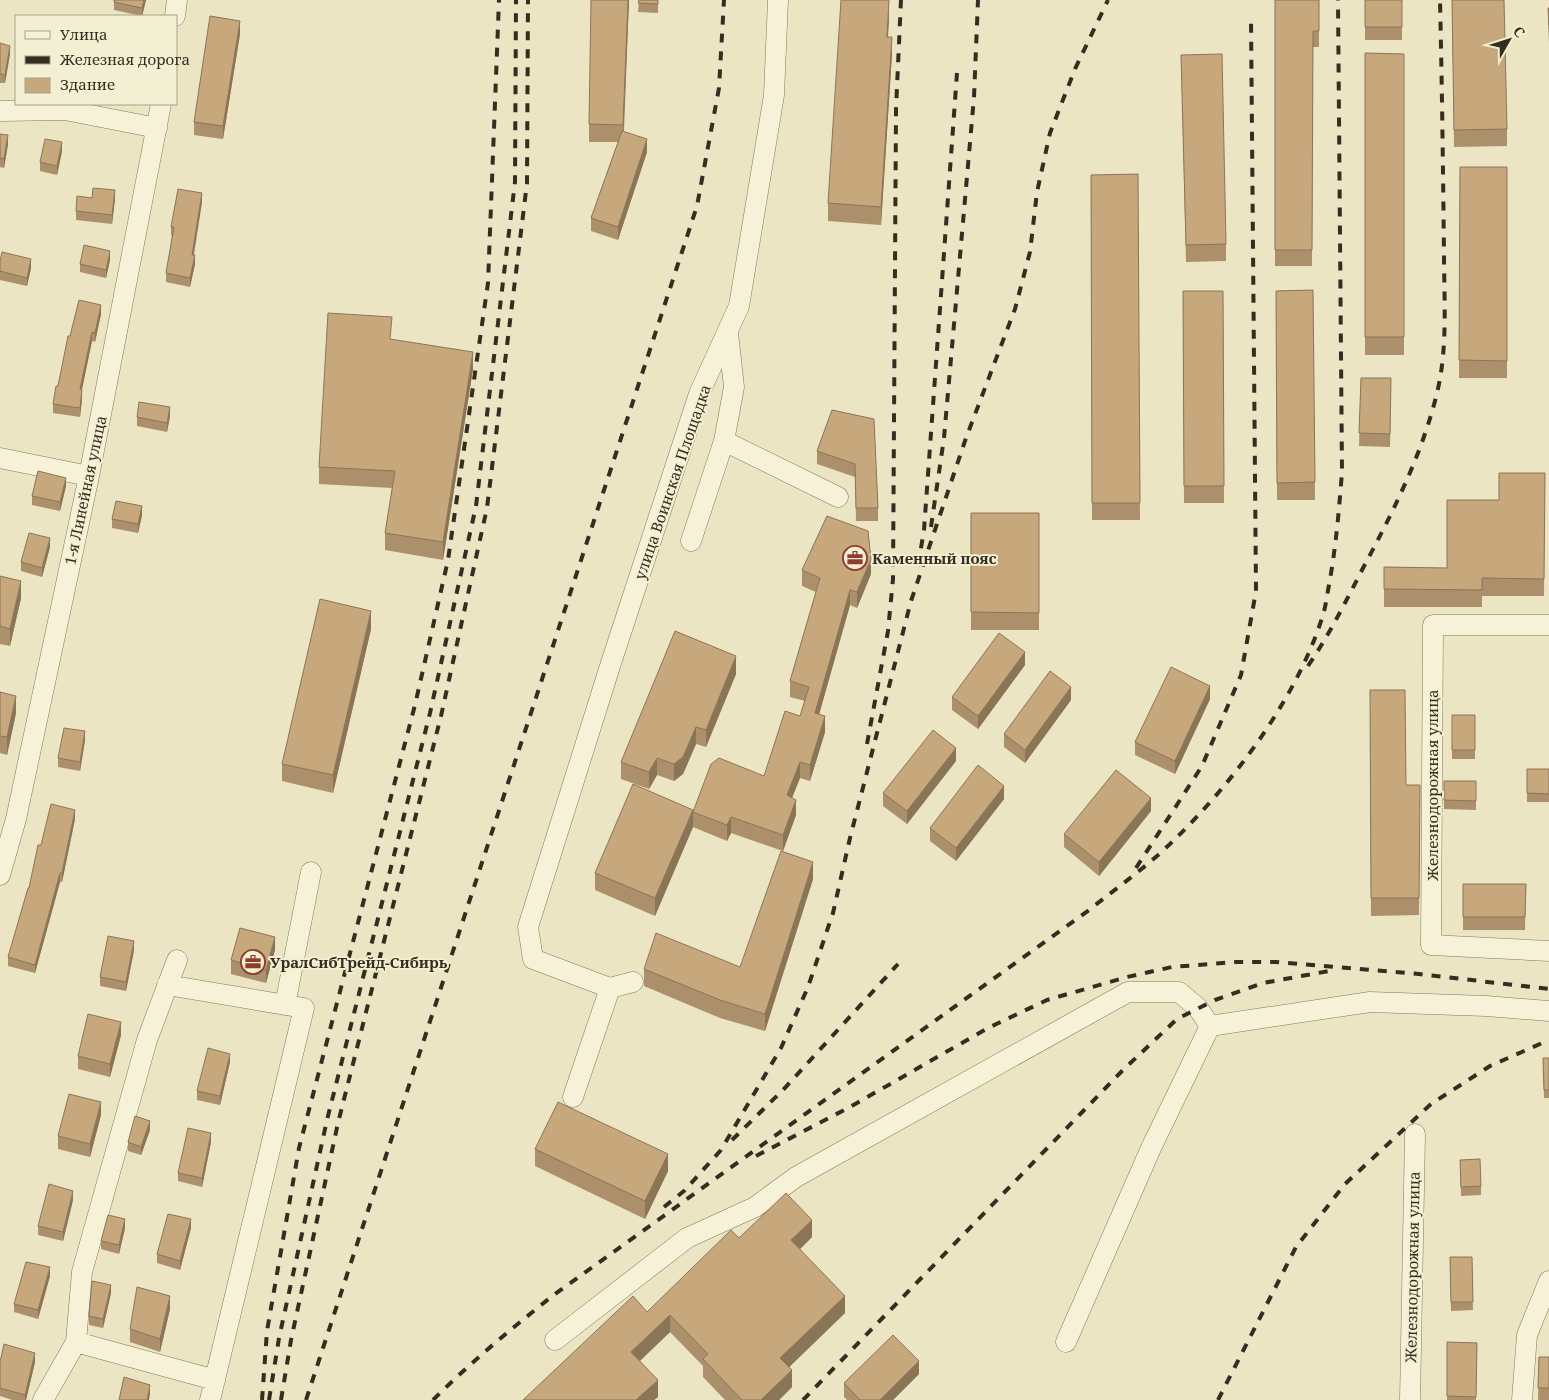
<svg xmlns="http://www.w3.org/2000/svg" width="1549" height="1400" viewBox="0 0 1549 1400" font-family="'Noto Serif',serif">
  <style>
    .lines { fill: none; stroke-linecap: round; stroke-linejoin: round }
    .minor-casing { stroke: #84775c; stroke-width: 21 }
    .minor { stroke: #f6f2d7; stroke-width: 20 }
    .rail { stroke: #352d1f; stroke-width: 4; stroke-dasharray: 9 9; stroke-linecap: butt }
    .wall { fill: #ab906b }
    .shaded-wall { fill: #8b7557 }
    .building { fill: #c7a77c; stroke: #8b7557 }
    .labels { text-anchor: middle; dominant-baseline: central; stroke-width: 4; stroke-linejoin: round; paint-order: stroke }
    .street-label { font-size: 15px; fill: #352d1f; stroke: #f3efd3 }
    .poi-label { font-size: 15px; font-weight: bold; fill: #352d1f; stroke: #f3efd3; text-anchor: start }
  </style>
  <rect width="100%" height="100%" fill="#ebe5c4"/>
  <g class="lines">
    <defs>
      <path id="minor" d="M175,16L177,0
        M0,111L65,110L157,128
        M724,441L838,497
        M0,458L89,476
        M691,541L724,441L734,387L728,333
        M1549,625H1433L1431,945L1549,951
        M0,875L16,819L89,476L161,104
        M633,982L610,988L533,959L528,927L611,663L699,394L739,306L774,95L778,0
        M167,985L304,1008L210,1400
        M285,1005L311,872
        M573,1097L610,988
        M555,1340L687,1238L755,1207L796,1177L1128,992H1179L1198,1008L1210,1026
        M76,1342L215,1380
        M1066,1342L1151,1148L1210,1026L1370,1002L1486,1006L1549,1011
        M43,1400L76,1342L82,1272L147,1040L177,960
        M1410,1400L1415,1134
        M1522,1400L1527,1335L1549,1281"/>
    </defs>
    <use href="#minor" class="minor-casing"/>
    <use href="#minor" class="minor"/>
    <path class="rail" d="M931,527L944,438L974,97L978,0
      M918,566L924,530L957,73
      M1308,666C1329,635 1345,603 1362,570C1392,514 1422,455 1437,393C1448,348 1444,299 1444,254C1443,169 1442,85 1440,0
      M867,744L888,631L893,579L896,109L901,0
      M1136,868L1202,766L1241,675L1256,591L1251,19
      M732,1140L783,1090L898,964
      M756,1156L850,1107L988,1028L1047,1000L1127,977L1172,967L1236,962H1276L1419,974L1549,989
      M664,1207L684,1191L721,1150L781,1048L808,987L833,913L850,838L911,601L966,438L1015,309L1030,252L1037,192L1050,133L1075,69L1108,0
      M262,1400L267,1331L299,1148L415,705L448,560L488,283L499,0
      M269,1400L279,1338L327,1120L430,713L476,506L515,182L516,0
      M281,1400L291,1340L338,1123L441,716L487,508L527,183L528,0
      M306,1400L697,206L719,88L724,0
      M433,1400C471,1362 512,1328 555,1294L1089,910C1118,887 1148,866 1174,840C1235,781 1298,696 1323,615C1326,605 1327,595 1329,585C1336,547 1339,510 1342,472L1338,0
      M803,1400L1123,1070L1177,1019L1215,1000L1263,983L1329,971
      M1218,1400L1296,1247L1345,1184L1431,1104L1490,1066L1549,1040"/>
  </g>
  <path class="wall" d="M114,0H146L142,16L114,10Z
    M629,0L624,131L647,152L618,240L591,231V218L618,142H589V124Z
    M639,0H658V13L638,12Z
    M1275,0H1319V47H1313L1312,266H1275Z
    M1365,0H1402V40H1365Z
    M1452,0L1507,129V146L1454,147Z
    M1548,8H1549V43L1548,25Z
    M889,16L888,37L892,54L881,225L828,221V203Z
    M240,34L223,139L194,135V122Z
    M0,43L10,54L5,83H0Z
    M1365,53L1404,54V355H1365Z
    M1181,55L1226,244V261L1186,262Z
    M0,134L8,144L4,168L0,167Z
    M62,151L57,175L40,171V162Z
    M1460,167H1507V378H1459Z
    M1138,174L1140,520H1092L1091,175Z
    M115,199L112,224L76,220V211Z
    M202,202L194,255L195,264L190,287L166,282V273L172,236L171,235V227Z
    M110,260L106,278L80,272V264Z
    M0,261L31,268L27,286L0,280Z
    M1313,290L1315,500H1277L1276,291Z
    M1183,291H1223L1224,503H1184Z
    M101,314L95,342L92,341L82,390V399L80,417L53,413V404L70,336Z
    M391,339L473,369L443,560L385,550V533L392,488L319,484V467Z
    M1361,378H1391L1390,447L1359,446Z
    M832,410L878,508V521H856L855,477L817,464V451Z
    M170,416L167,432L137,426V417Z
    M1545,473L1544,596H1482V607H1384V567L1447,568L1499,500Z
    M66,486L60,511L32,505V496Z
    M971,513H1039V630H971Z
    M142,515L138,533L112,528V519Z
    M50,547L42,577L21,571V562Z
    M802,570L871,574L857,608L850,605L819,714L825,732L810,781L800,778L792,798L796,815L783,851L731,833L727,841L693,827L655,916L595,890V873L693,812L764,776L800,716L805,701L790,697V681L816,592L802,586Z
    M0,576L21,598L10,646L0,644Z
    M371,629L333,793L282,781V764Z
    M1025,665L978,729L952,710V697Z
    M736,674L706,747L696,744L683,774L674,781L657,775L649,789L621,779V762Z
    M1370,690L1406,785H1420L1419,915L1371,916Z
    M0,692L16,713L7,755L0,753Z
    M1210,699L1175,774L1135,755V742Z
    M1071,700L1025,763L1004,747V734Z
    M1452,715H1475V759H1452Z
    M85,740L80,771L58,767V758Z
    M956,761L907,824L883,806V793Z
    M1527,769H1549V802H1527Z
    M1444,781H1476V810L1444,809Z
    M1004,799L956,861L930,841V828Z
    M1151,811L1099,876L1064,847V834Z
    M75,819L62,882H60L35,973L8,966V957L41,845Z
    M813,879L765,1031L720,1018L644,986V969L740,967Z
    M1463,884H1526L1525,930H1463Z
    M134,950L126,991L100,986V977Z
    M275,950L266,983L231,974V960Z
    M121,1035L110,1077L78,1069V1056Z
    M1543,1058H1549V1098H1544Z
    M230,1062L220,1105L197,1100V1091Z
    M101,1115L90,1157L58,1149V1136Z
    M150,1130L141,1155L128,1151V1142Z
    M211,1142L202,1187L178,1181V1173Z
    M535,1149L668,1171L645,1219L535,1166Z
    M1460,1169L1481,1186V1195L1461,1196Z
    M73,1200L63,1241L38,1235V1226Z
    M125,1228L119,1254L101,1249V1241Z
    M191,1228L180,1270L157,1263V1254Z
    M812,1237L800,1249L845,1313L789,1367L792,1387L779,1400H725L703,1377V1366L670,1332L640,1361L658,1397L654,1400H523L647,1312L739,1238Z
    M1450,1257H1472L1473,1310L1451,1311Z
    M50,1276L38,1319L14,1312V1304Z
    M111,1293L103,1328L89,1325V1316Z
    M170,1309L160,1352L130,1342V1329Z
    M1447,1342L1477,1343L1476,1400H1447Z
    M1539,1357H1549V1400H1538Z
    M0,1362H35L26,1400H12L0,1396Z
    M919,1374L893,1400H847L844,1397V1383Z"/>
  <path class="shaded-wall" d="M144,0H146L142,16V8Z
    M628,0H629L623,143V125Z
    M889,0V16L887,54V37Z
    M240,21V34L223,139V126Z
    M892,37V54L881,225V207Z
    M10,46V54L5,83V75Z
    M8,135V144L4,168V159Z
    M647,139V152L618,240V227Z
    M62,142V151L57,175V166Z
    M115,190V199L112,224V215Z
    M202,193V202L192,263V255Z
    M110,251V260L106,278V270Z
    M195,255V264L190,287V278Z
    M31,259V268L27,286V278Z
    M101,305V314L95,342V333Z
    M92,332V341L80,398V389Z
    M473,352V369L443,560V542Z
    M82,390V399L80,417V408Z
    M170,407V416L167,432V423Z
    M66,478V486L60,511V502Z
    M142,506V515L138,533V524Z
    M50,538V547L42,577V568Z
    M871,559V574L857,608V592Z
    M21,581V598L10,646V629Z
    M850,590V605L815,729V713Z
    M371,611V629L333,793V775Z
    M1025,652V665L978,729V716Z
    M736,656V674L706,747V730Z
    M1210,686V699L1175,774V761Z
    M1071,687V700L1025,763V750Z
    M16,696V713L7,755V737Z
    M825,716V732L810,781V765Z
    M696,727V744L683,774L674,781V764Z
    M85,731V740L80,771V762Z
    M956,748V761L907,824V811Z
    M657,758V775L649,789V772Z
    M800,762V778L787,810V795Z
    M1004,786V799L956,861V848Z
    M1151,798V811L1099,876V862Z
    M796,800V815L783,851V835Z
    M75,810V819L62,882V873Z
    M693,810V827L655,916V898Z
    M731,817V833L727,841V825Z
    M813,862V879L765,1031V1014Z
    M60,873V882L35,973V965Z
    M275,937V950L266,983V970Z
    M134,941V950L126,991V982Z
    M121,1022V1035L110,1077V1064Z
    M230,1054V1062L220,1105V1096Z
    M101,1102V1115L90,1157V1144Z
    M150,1121V1130L141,1155V1147Z
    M211,1133V1142L202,1187V1178Z
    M668,1154V1171L645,1219V1201Z
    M73,1191V1200L63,1241V1232Z
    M125,1219V1228L119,1254V1245Z
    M191,1219V1228L180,1270V1261Z
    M812,1220V1237L791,1258V1240Z
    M50,1267V1276L38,1319V1310Z
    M111,1285V1293L103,1328V1319Z
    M170,1296V1309L160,1352V1339Z
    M845,1296V1313L780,1376V1358Z
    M670,1315V1332L631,1369V1352Z
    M35,1353V1362L26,1400H25V1395Z
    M919,1361V1374L893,1400H880Z
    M792,1370V1387L779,1400H761Z
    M658,1380V1397L654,1400H636Z
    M150,1385V1394L149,1400H147Z"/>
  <path class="building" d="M114,0H144L142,8L114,2Z
    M591,0H628L623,125L589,124Z
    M639,0H658V4L638,3Z
    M841,0H889L887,37H892L881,207L828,203Z
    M1275,0H1319V31H1313L1312,250H1275Z
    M1365,0H1402V27H1365Z
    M1452,0H1504L1507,129L1454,130Z
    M1548,8H1549V25Z
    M210,16L240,21L223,126L194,122Z
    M0,43L10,46L5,75L0,74Z
    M1365,53L1404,54V337H1365Z
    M1222,54L1226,244L1186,245L1181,55Z
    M622,131L647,139L618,227L591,218Z
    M0,134L8,135L4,159L0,158Z
    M45,139L62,142L57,166L40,162Z
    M1460,167H1507V361L1459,360Z
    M1138,174L1140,503H1092L1091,175Z
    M93,188L115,190L112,215L76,211L77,196L92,198Z
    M178,189L202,193L192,255H195L190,278L166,273L174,227H171Z
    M84,245L110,251L106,270L80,264Z
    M2,252L31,259L27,278L0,271V261Z
    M1313,290L1315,482L1277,483L1276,291Z
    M1183,291H1223L1224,486H1184Z
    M79,300L101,305L95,333L92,332L80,389L82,390L80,408L53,404L56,386H58L68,336H70Z
    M328,313L392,317L390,339L473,352L443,542L385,533L395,471L319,467Z
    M1361,378H1391L1390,434L1359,433Z
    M139,402L170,407L167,423L137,417Z
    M832,410L874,419L878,508H856L855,464L817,451Z
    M38,471L66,478L60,502L32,496Z
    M1499,473H1545L1544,579L1482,578V590L1384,589V567L1447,568V500H1499Z
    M116,501L142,506L138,524L112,519Z
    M971,513H1039V613L971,612Z
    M827,516L868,531L871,559L857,592L850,590L815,713L825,716L810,765L800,762L787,795L796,800L783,835L731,817L727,825L693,812L711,764L719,758L764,776L785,711L800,716L809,687L790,681L820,578L802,570Z
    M29,533L50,538L42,568L21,562Z
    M0,576L21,581L10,629L0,626Z
    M320,599L371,611L333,775L282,764Z
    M675,631L736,656L706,730L696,727L683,757L674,764L657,758L649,772L621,762Z
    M999,633L1025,652L978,716L952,697Z
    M1171,667L1210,686L1175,761L1135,742Z
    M1050,671L1071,687L1025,750L1004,734Z
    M1370,690H1405L1406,785H1420L1419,898H1371Z
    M0,692L16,696L7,737L0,736Z
    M1452,715H1475V750H1452Z
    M64,728L85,731L80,762L58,758Z
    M933,730L956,748L907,811L883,793Z
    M978,765L1004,786L956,848L930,828Z
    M1527,769H1549V794L1527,793Z
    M1116,770L1151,798L1099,862L1064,834Z
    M1444,781H1476V801L1444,800Z
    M633,784L693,810L655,898L595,873Z
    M51,804L75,810L62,873H60L35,965L8,957L28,888H29L38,845H41Z
    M781,851L813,862L765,1014L720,1000L644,969L656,933L740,967Z
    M1463,884H1526L1525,917H1463Z
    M240,928L275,937L266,970L231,960Z
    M108,936L134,941L126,982L100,977Z
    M88,1014L121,1022L110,1064L78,1056Z
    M208,1048L230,1054L220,1096L197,1091Z
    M1543,1058H1549V1090H1544Z
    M69,1094L101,1102L90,1144L58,1136Z
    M558,1102L668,1154L645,1201L535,1149Z
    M135,1116L150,1121L141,1147L128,1142Z
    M188,1128L211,1133L202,1178L178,1173Z
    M1480,1159L1481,1186L1461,1187L1460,1160Z
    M49,1184L73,1191L63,1232L38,1226Z
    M786,1193L812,1220L791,1240L845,1296L780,1358L792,1370L761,1400H742L703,1359L708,1354L670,1315L631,1352L658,1380L636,1400H523L633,1296L647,1312L731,1230L739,1238Z
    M168,1214L191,1219L180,1261L157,1254Z
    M108,1215L125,1219L119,1245L101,1241Z
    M1450,1257H1472L1473,1302H1451Z
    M26,1262L50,1267L38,1310L14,1304Z
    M92,1281L111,1285L103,1319L89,1316Z
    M137,1287L170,1296L160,1339L130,1329Z
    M893,1335L919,1361L880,1400H860L844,1383Z
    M1447,1342L1477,1343L1476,1397L1447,1396Z
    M4,1344L35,1353L25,1395L0,1388V1362Z
    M1539,1357H1549V1388H1538Z
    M124,1377L150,1385L147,1400H119Z"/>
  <defs>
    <symbol id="office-ring" viewBox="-11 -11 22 22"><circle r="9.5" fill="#f3efd3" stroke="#8f3d30" stroke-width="1.5"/><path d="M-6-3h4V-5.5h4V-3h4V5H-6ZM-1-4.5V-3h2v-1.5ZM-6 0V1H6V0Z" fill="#8f3d30"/></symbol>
  </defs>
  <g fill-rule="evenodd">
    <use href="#office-ring" x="841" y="544" width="28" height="28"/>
    <use href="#office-ring" x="239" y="948" width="28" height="28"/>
  </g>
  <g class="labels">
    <g class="street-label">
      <text transform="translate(672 482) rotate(-71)">улица Воинская Площадка</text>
      <text transform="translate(85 490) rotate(-78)">1-я Линейная улица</text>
      <text transform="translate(1432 785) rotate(-90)">Железнодорожная улица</text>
      <text transform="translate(1412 1267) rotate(-89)">Железнодорожная улица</text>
    </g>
    <g class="poi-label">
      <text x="872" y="558">Каменный пояс</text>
      <text x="270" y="962">УралСибТрейд-Сибирь</text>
    </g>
  </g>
  <rect x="15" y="15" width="162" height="90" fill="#f3efd3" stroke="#a7a18b"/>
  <rect x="25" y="31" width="25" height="8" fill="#f6f2d7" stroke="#a7a18b"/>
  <text x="60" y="40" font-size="15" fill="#352d1f">Улица</text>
  <rect x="25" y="56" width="25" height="8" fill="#352d1f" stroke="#a7a18b"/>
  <text x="60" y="65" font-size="15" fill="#352d1f">Железная дорога</text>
  <rect x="25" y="78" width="25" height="15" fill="#c7a77c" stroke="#a7a18b"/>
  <text x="60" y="90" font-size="15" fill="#352d1f">Здание</text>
  <g transform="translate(1509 40) rotate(51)" stroke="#f3efd3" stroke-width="4" paint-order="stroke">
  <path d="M0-4L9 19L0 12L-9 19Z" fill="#352d1f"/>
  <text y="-8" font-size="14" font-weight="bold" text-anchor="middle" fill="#352d1f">С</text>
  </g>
</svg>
